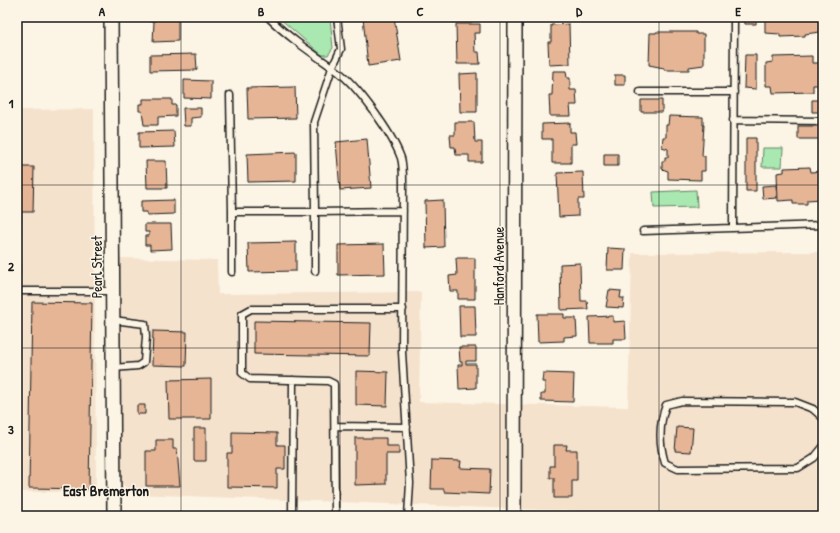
<svg xmlns="http://www.w3.org/2000/svg" width="840" height="533" viewBox="0 0 840 533" font-family="'Patrick Hand',sans-serif">
  <style>
    .built { fill: #f5e2cd }
    .green { fill: #a9e8b0; stroke: #628266 }
    .building { fill: #e5b596; stroke: #1c1c1c }
    .lines { fill: none; stroke-linecap: round; stroke-linejoin: round }
    .service-casing { stroke: #1c1c1c; stroke-width: 9 }
    .minor-casing { stroke: #1c1c1c; stroke-width: 16 }
    .service { stroke: #fcf5e5; stroke-width: 6 }
    .minor { stroke: #fcf5e5; stroke-width: 13 }
    .grid { fill: none; stroke: #1c1c1c; stroke-width: 1; stroke-opacity: 0.55 }
    .labels { text-anchor: middle; dominant-baseline: central; stroke-width: 3; stroke-linejoin: round; paint-order: stroke }
    .street-label { font-size: 14px; fill: #1c1c1c; stroke: #fcf5e5 }
    .neighbourhood-label { font-size: 15px; font-weight: bold; fill: #1c1c1c; stroke: #fcf5e5 }
    .neatline { fill: none; stroke: #1c1c1c; stroke-width: 1.5 }
    .grid-label { font-size: 13px; text-anchor: middle; font-weight: bold; fill: #1c1c1c }
  </style>
  <rect width="100%" height="100%" fill="#fcf5e5"/>
  <filter id="ink" filterUnits="userSpaceOnUse"><feTurbulence type="fractalNoise" baseFrequency=".025" numOctaves="2"/><feDisplacementMap in="SourceGraphic" scale="8" xChannelSelector="R" yChannelSelector="G"/><feConvolveMatrix kernelMatrix="1 2 1 2 8 2 1 2 1" color-interpolation-filters="sRGB"/></filter>
  <g filter="url(#ink)">
    <path class="built" d="M94,109L96,492H17V110Z
      M823,252V516H692L134,494L119,482V258L217,260L218,294L421,292L419,402L628,407L632,253Z"/>
    <path class="green" d="M278,17H330L333,48L328,55H322Z
      M763,148H783L782,167H762Z
      M696,190L697,207L654,208L653,192Z"/>
    <path class="building" d="M146,17H178V41L153,42L154,21H147Z
      M363,17H394L401,61L368,66Z
      M744,17H756V24H745Z
      M765,17H820V32L805,34V36L780,37V34L765,33Z
      M456,24H480V33H474L475,52H479L480,64H457Z
      M569,24L570,64L549,65L548,42H551V25Z
      M656,32H696V34H704V65L689,67V70H664V68L649,65L650,33H656Z
      M196,54L197,70L150,71V55Z
      M745,55H756V89L744,88Z
      M812,56V63H819L820,85H813V92L773,93L772,86H766V63L773,62V57Z
      M553,71H566L567,78H570V90H576L577,105H570L571,116H550L549,95H552Z
      M477,73V112H460L459,74Z
      M615,75H625V85H615Z
      M184,80L211,81V99L184,98Z
      M295,87L296,118L248,119L247,88Z
      M143,99H172V105H176V116L158,117V125H144L142,111H139V104H143Z
      M641,100H662V112H641Z
      M812,100H823V112H812Z
      M183,108H201V117L191,118V126H184Z
      M669,116L703,117V125H704L702,156H705V171H701V180L668,179V171L662,169V161H665V157H668V149L662,147L663,137H666V125H668Z
      M455,122H474L475,142H482V162H469V155H456L455,147H451L450,135H455Z
      M570,123V132H575L576,144H571V163H552V139H542V124Z
      M798,126H823V139H798Z
      M174,131L175,147L139,148V132Z
      M746,138H756V191H746Z
      M367,139L371,188L340,190L336,142Z
      M296,152V181L248,182L247,154Z
      M604,154H618V166H604Z
      M146,161H166L167,188H147Z
      M17,167H34L33,212H21L20,275H17Z
      M810,167L811,172L823,171L822,199L807,200V204H793V200L778,201L777,173L784,172V168Z
      M583,172L584,199H578V216L559,217L557,173Z
      M776,185L777,198L763,199L762,186Z
      M174,200V214L147,215V212H141V201Z
      M443,200L444,247L426,248L425,201Z
      M145,224H171L172,249L150,250V245H145V236H149V232H145Z
      M296,242V271L249,272L248,243Z
      M384,244L385,274L338,275V245Z
      M608,248L625,249L624,270H607Z
      M456,258H475V299H458V291H450L449,276L457,275Z
      M580,263L581,301H587L588,309L561,310L560,264Z
      M609,290L621,291L620,298H624L623,308L606,307Z
      M32,302L92,303L89,489L29,488Z
      M459,306H475L476,337H460Z
      M537,314H564V318H576L577,336L564,337V341L538,342Z
      M613,316V322L625,321L626,339H613V343H590L589,317Z
      M254,321L371,323L370,356L254,354Z
      M153,331L187,332L186,366L152,365Z
      M459,347H476V361H466V364H476V388L459,389L458,365H462V362H460Z
      M356,371L388,372L387,406L356,405Z
      M543,373L574,374L573,402L541,401V394H545V382H542Z
      M211,379V419H169L168,380Z
      M137,405H145V414H137Z
      M677,427L693,428L691,452L675,451Z
      M194,428H206V461H194Z
      M232,432L277,433V445H285V469H277V488L227,487V453H232Z
      M355,438H386V446H399V454H386V484L355,485Z
      M156,440H173V449H177L180,486H146V451H156Z
      M554,445H567L566,450H577V481H572V498H554V478H550V466H554Z
      M432,460L461,461L460,468L490,469L489,494L444,492V489H431Z"/>
    <g class="lines">
      <defs>
        <path id="service" d="M268,17C288,37 312,53 336,70C357,85 392,133 401,158C403,165 403,174 403,182L402,352L410,483L408,516
          M337,17L341,49L332,68L314,122L315,212L403,211
          M640,92H734
          M230,95L232,212H315V271
          M733,120L823,121
          M232,212V272
          M733,228L734,17
          M643,231L823,225
          M17,291H112
          M113,320L145,324L146,337L144,362L138,366L113,368
          M823,418L813,409L795,402L682,401L666,405C659,424 659,444 665,463L678,469L798,468L814,458L823,447
          M335,426L407,427
          M292,516L293,380
          M335,516L334,384L328,381L250,379L242,373V314L251,309H403"/>
        <path id="minor" d="M111,17L114,516
          M514,516L515,17"/>
      </defs>
      <use href="#service" class="service-casing"/>
      <use href="#minor" class="minor-casing"/>
      <use href="#service" class="service"/>
      <use href="#minor" class="minor"/>
    </g>
  </g>
  <path class="grid" d="M181,17V516M340,17V516M500,17V516M659,17V516M17,185H823M17,348H823"/>
  <g class="labels">
    <g class="street-label">
      <text transform="translate(498 266) rotate(-90)">Hanford Avenue</text>
      <text transform="translate(96 267) rotate(-90)">Pearl Street</text>
    </g>
    <g class="neighbourhood-label">
      <text x="106" y="490">East Bremerton</text>
    </g>
  </g>
  <rect width="840" height="533" fill="none" stroke="#fcf5e5" stroke-width="44"/>
  <rect x="22" y="22" width="796" height="489" class="neatline"/>
  <g class="grid-label">
    <text x="102" y="16">A</text>
    <text x="261" y="16">B</text>
    <text x="420" y="16">C</text>
    <text x="579" y="16">D</text>
    <text x="738" y="16">E</text>
    <text x="11" y="108">1</text>
    <text x="11" y="271">2</text>
    <text x="11" y="434">3</text>
  </g>
</svg>
